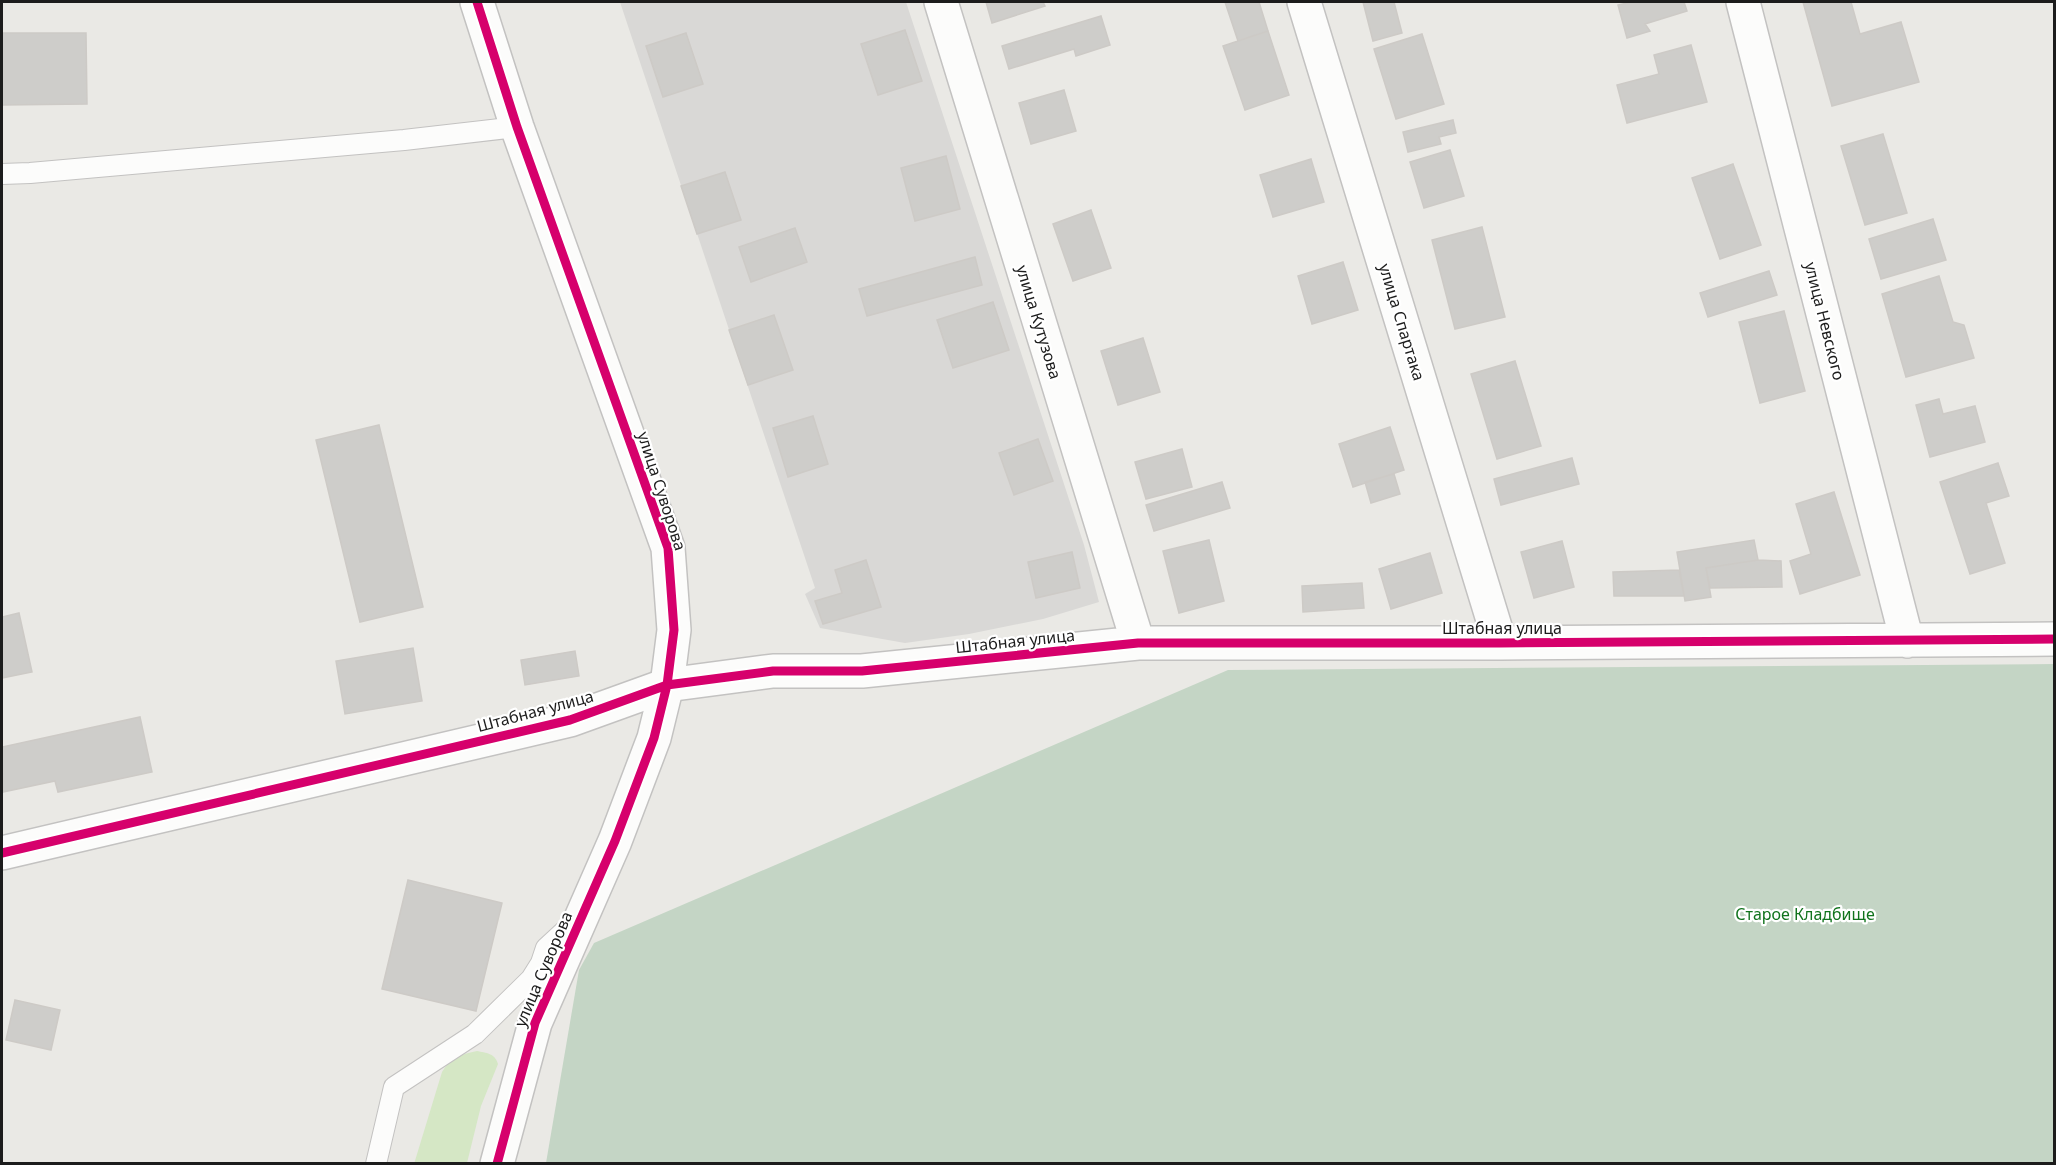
<svg xmlns="http://www.w3.org/2000/svg" width="2056" height="1165" viewBox="0 0 2056 1165" font-family="'Noto Sans',sans-serif">
  <style>
    .residential { fill: #d9d8d6 }
    .grass { fill: #d5e7c5 }
    .cemetery { fill: #c4d5c5 }
    .building { fill: #cecdca; stroke: #cdcac6; stroke-width: 1.5 }
    .lines { fill: none; stroke-linecap: round; stroke-linejoin: round }
    .service-casing { stroke: #c3c2c1; stroke-width: 22 }
    .minor-casing { stroke: #c3c2c1; stroke-width: 36 }
    .tertiary-casing { stroke: #c3c2c1; stroke-width: 36 }
    .service { stroke: #fcfcfb; stroke-width: 20 }
    .minor { stroke: #fcfcfb; stroke-width: 33 }
    .tertiary { stroke: #fcfcfb; stroke-width: 33 }
    .cycleway-casing { stroke: #fff; stroke-width: 13 }
    .cycleway { stroke: #d6006c; stroke-width: 9 }
    .labels { text-anchor: middle; dominant-baseline: central; stroke-width: 4.5; stroke-linejoin: round; paint-order: stroke }
    .street-label { font-size: 16px; fill: #1c1c1c; stroke: #fff }
    .park-label { font-size: 16px; fill: #11731d; stroke: #fff }
  </style>
  <rect width="100%" height="100%" fill="#eae9e5"/>
  <path class="residential" d="M620,2H906L1084,545L1099,602L1043,619L969,634L905,643L820,628L805,594L815,588Z"/>
  <path class="grass" d="M477,1051C486,1053 495,1053 498,1064L481,1106L467,1163L414,1164L442,1072C450,1058 462,1054 477,1051Z"/>
  <path class="cemetery" d="M2054,664V1163H546L579,970L594,943L1228,670Z"/>
  <path class="building" d="M986,2H1043L1045,6L992,23Z
    M1225,2H1259L1268,31L1238,41Z
    M1363,2H1394L1402,33L1373,41Z
    M1631,2H1684L1687,11L1645,24L1650,31L1627,38L1618,5Z
    M1803,2H1851L1860,34L1901,22L1919,82L1832,106Z
    M1101,16L1110,45L1076,56L1074,49L1009,69L1002,46Z
    M905,30L922,81L878,95L861,44Z
    M1268,31L1289,95L1245,110L1223,46Z
    M2,33H86L87,104L2,105Z
    M686,33L703,84L663,97L646,46Z
    M1422,34L1444,104L1396,119L1374,49Z
    M1691,45L1707,102L1627,123L1617,85L1659,74L1654,55Z
    M1064,90L1076,131L1031,144L1019,103Z
    M1453,120L1456,133L1439,137L1441,144L1408,152L1403,132Z
    M1883,134L1907,213L1865,225L1841,146Z
    M1450,150L1464,196L1424,208L1410,162Z
    M946,156L960,209L915,221L901,168Z
    M1311,159L1324,202L1273,217L1260,175Z
    M1733,164L1761,245L1720,259L1692,178Z
    M725,172L741,220L697,234L681,186Z
    M1091,210L1111,268L1073,281L1053,224Z
    M1933,219L1946,260L1881,279L1869,239Z
    M1482,227L1505,317L1455,329L1432,240Z
    M795,228L807,262L751,282L739,247Z
    M975,257L982,285L867,316L859,289Z
    M1343,262L1358,310L1312,324L1298,276Z
    M1769,271L1777,295L1708,317L1700,293Z
    M1939,276L1953,322L1964,325L1974,358L1906,377L1882,294Z
    M993,302L1009,350L953,368L937,320Z
    M1784,311L1805,391L1760,403L1739,322Z
    M774,315L793,370L748,385L729,330Z
    M1143,338L1160,392L1118,405L1101,351Z
    M1515,361L1541,446L1497,459L1471,374Z
    M1939,399L1943,414L1975,406L1985,442L1930,457L1916,405Z
    M813,416L828,464L788,477L773,428Z
    M379,425L423,607L360,622L316,440Z
    M1390,427L1404,470L1353,487L1339,444Z
    M1038,439L1053,481L1014,495L999,453Z
    M1182,449L1192,487L1146,499L1135,462Z
    M1572,458L1579,484L1501,505L1494,479Z
    M1998,463L2009,496L1986,503L2005,563L1970,574L1940,482Z
    M1394,474L1400,494L1371,503L1365,482Z
    M1222,482L1230,508L1154,531L1146,505Z
    M1834,492L1860,575L1800,594L1790,561L1811,554L1796,504Z
    M1209,540L1224,601L1179,613L1163,551Z
    M1754,540L1758,560L1706,568L1711,597L1685,601L1677,552Z
    M1562,541L1574,587L1534,598L1521,552Z
    M1072,552L1080,588L1036,598L1028,562Z
    M1430,553L1442,593L1391,609L1379,569Z
    M866,560L881,607L823,624L815,601L842,593L835,570Z
    M1758,560L1781,561L1782,587L1710,588L1706,568Z
    M1679,570L1684,596H1614L1613,572Z
    M1362,583L1364,608L1303,612L1302,586Z
    M19,613L32,672L2,678V617Z
    M413,648L422,701L345,714L336,661Z
    M575,651L579,676L525,685L521,660Z
    M140,717L152,772L58,792L55,781L3,792L2,747Z
    M408,880L502,903L476,1011L382,989Z
    M15,1000L60,1010L51,1050L6,1040Z"/>
  <g class="lines">
    <defs>
      <path id="service" d="M2,174L30,173L404,140L517,127
        M376,1164L394,1087L475,1034L531,979L541,963L546,948L572,924"/>
      <path id="minor" d="M941,2L1138,643
        M1304,2L1500,643
        M1743,2L1907,641
        M2,853L570,720L667,685L773,671H862L1138,643H1500L2054,639"/>
      <path id="tertiary" d="M477,2L517,127L668,548L674,630L667,685L654,738L615,841L535,1023L497,1164"/>
    </defs>
    <use href="#service" class="service-casing"/>
    <use href="#minor" class="minor-casing"/>
    <use href="#tertiary" class="tertiary-casing"/>
    <use href="#service" class="service"/>
    <use href="#minor" class="minor"/>
    <use href="#tertiary" class="tertiary"/>
    <defs>
      <path id="cycleway" d="M477,2L517,127L668,548L674,630L667,685L654,738L615,841L535,1023L497,1164
        M2,853L570,720L667,685L773,671H862L1138,643H1500L2054,639"/>
    </defs>
    <use href="#cycleway" class="cycleway-casing"/>
    <use href="#cycleway" class="cycleway"/>
  </g>
  <g class="labels">
    <g class="street-label">
      <text transform="translate(1825 321) rotate(76)">улица Невского</text>
      <text transform="translate(1039 322) rotate(73)">улица Кутузова</text>
      <text transform="translate(1402 322) rotate(73)">улица Спартака</text>
      <text transform="translate(662 491) rotate(72)">улица Суворова</text>
      <text x="1502" y="628">Штабная улица</text>
      <text transform="translate(1015 641) rotate(-6)">Штабная улица</text>
      <text transform="translate(535 711) rotate(-15)">Штабная улица</text>
      <text transform="translate(543 969) rotate(-67)">улица Суворова</text>
    </g>
    <g class="park-label">
      <text x="1805" y="914">Старое Кладбище</text>
    </g>
  </g>
  <rect width="2056" height="1165" fill="none" stroke="#1c1c1c" stroke-width="6"/>
</svg>
